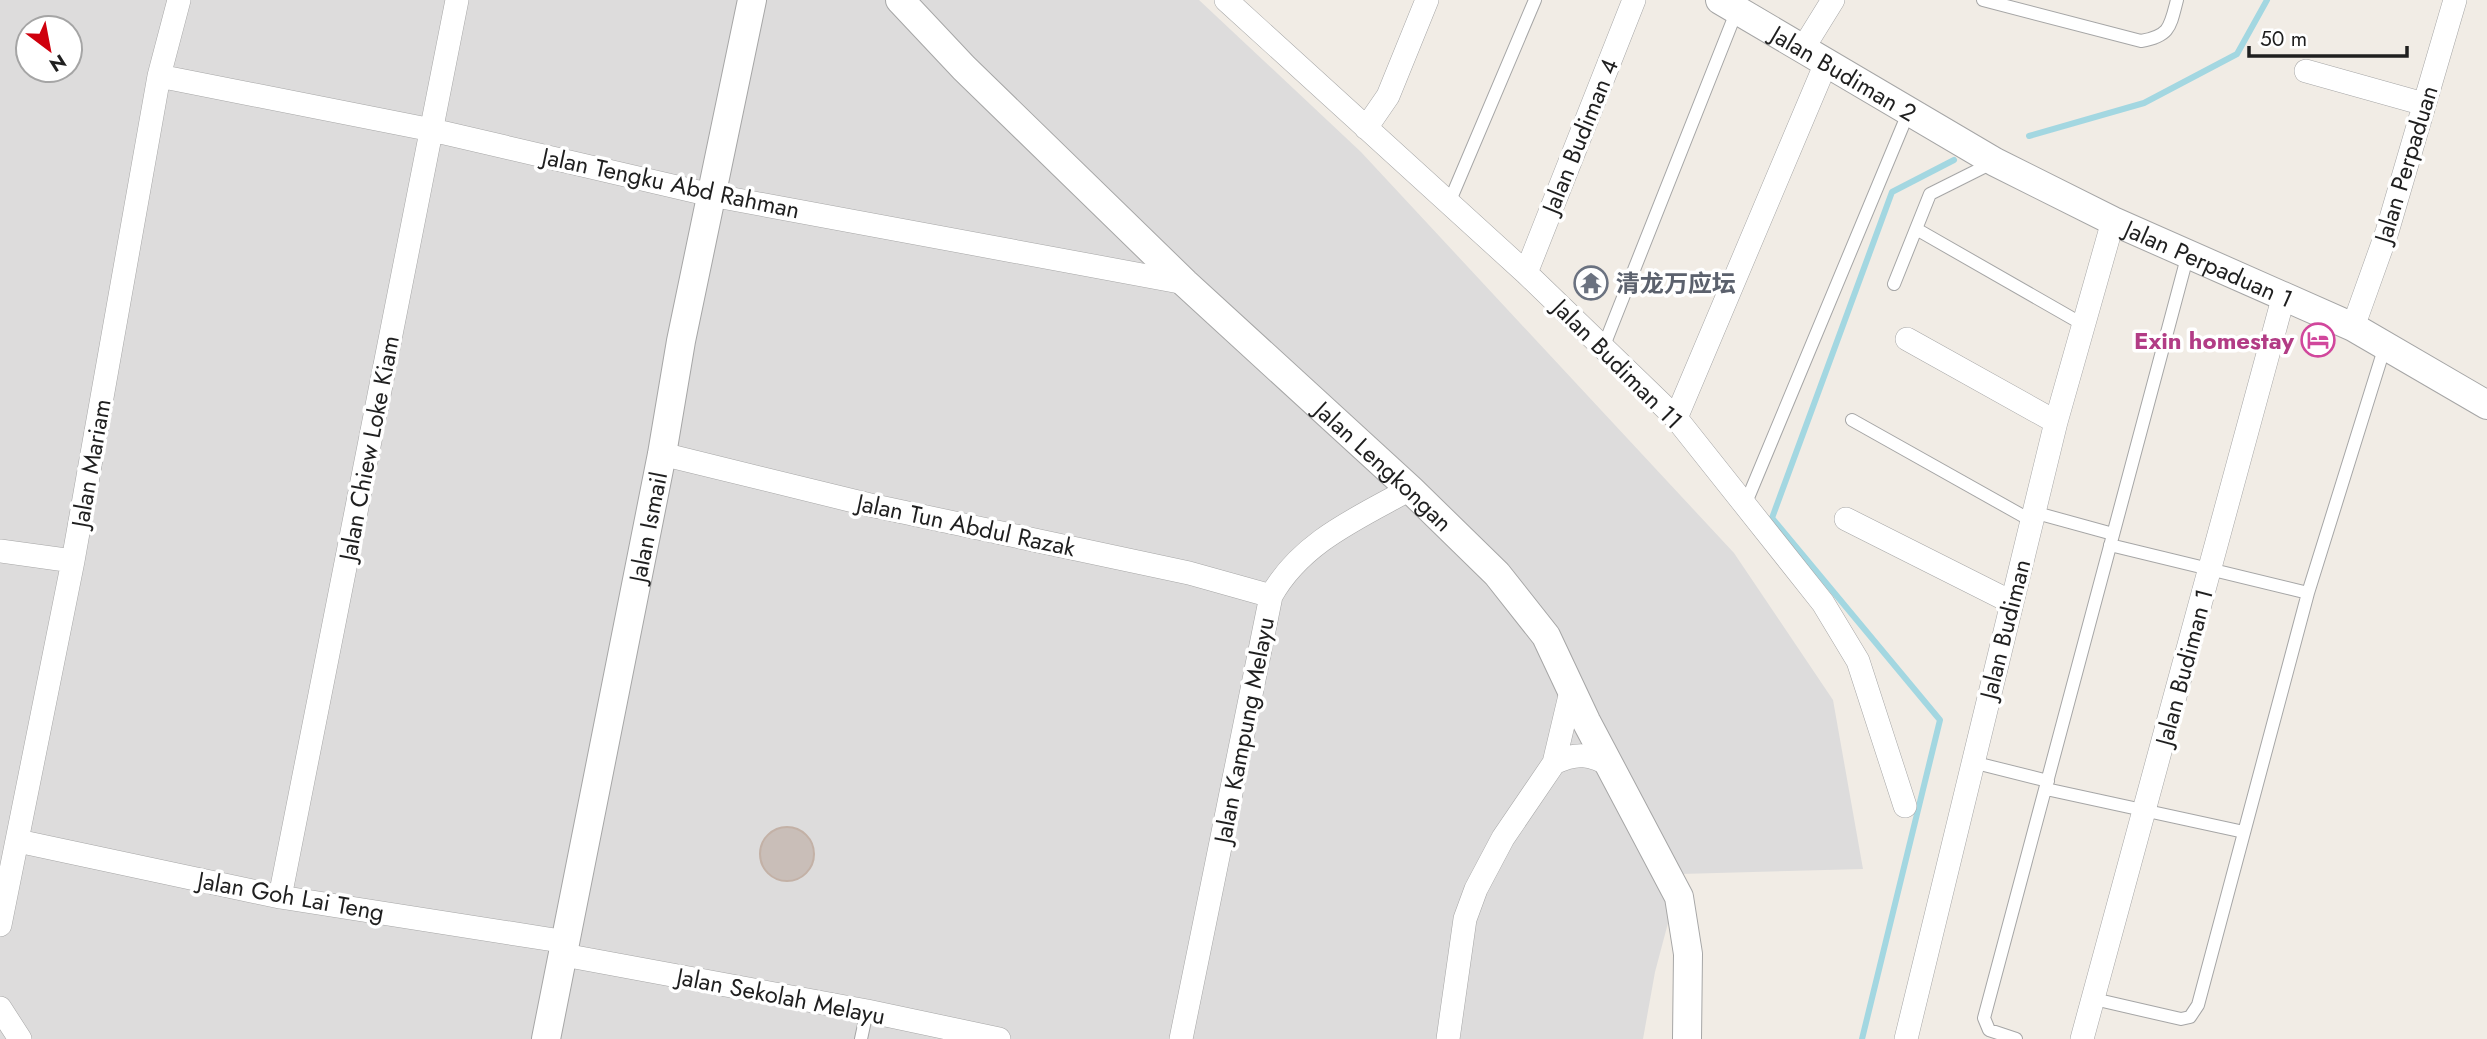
<svg xmlns="http://www.w3.org/2000/svg" width="2487" height="1039" viewBox="0 0 2487 1039" font-family="Jost,'Noto Sans SC',sans-serif">
  <style>
    .residential { fill: #dddcdc; fill-rule: evenodd }
    .lines { fill: none; stroke-linecap: round; stroke-linejoin: round }
    .stream { stroke: #a3d7e1; stroke-width: 6 }
    .building { fill: #c9beb8; stroke: #c3b1a6; stroke-width: 2 }
    .service-casing { stroke: #a6a6a6; stroke-width: 14 }
    .minor-casing { stroke: #a6a6a6; stroke-width: 24 }
    .tertiary-casing { stroke: #a6a6a6; stroke-width: 30 }
    .service { stroke: #fff; stroke-width: 12 }
    .minor { stroke: #fff; stroke-width: 23 }
    .tertiary { stroke: #fff; stroke-width: 28 }
    .labels { text-anchor: middle; dominant-baseline: central; stroke-width: 7; stroke-linejoin: round; paint-order: stroke }
    .street-label { font-size: 24px; fill: #1f1f1f; stroke: #fff }
    .worship-label { font-size: 24px; font-weight: bold; fill: #5b616d; stroke: #fff; text-anchor: start }
    .hotel-label { font-size: 24px; font-weight: bold; fill: #b23c85; stroke: #fff; text-anchor: end }
  </style>
  <rect width="100%" height="100%" fill="#f1ece5"/>
  <path class="residential" d="M0,0H1199L1361,152L1734,553L1833,700L1863,869L1681,874L1655,972L1643,1039H0ZM28,28H70V70H28Z"/>
  <g class="lines">
    <path class="stream" d="M2029,136L2144,103L2237,54L2267,0
      M1862,1039L1940,720L1772,518L1892,192L1954,160"/>
  </g>
  <path class="building" d="M760 854a27 27 0 1 1 54 0a27 27 0 1 1-54 0Z"/>
  <g class="lines">
    <defs>
      <path id="service" d="M1983,0L2141,41C2170,36 2170,27 2177,0
        M1449,203L1535,0
        M1918,230L2084,325
        M1894,284L1930,194L1994,162
        M1603,348L1737,10
        M1852,420L2032,521
        M1745,505L1909,111
        M2033,512L2113,534
        M2110,545L2308,593
        M1972,762L2048,781
        M2046,789L2244,832
        M2094,999L2181,1019L2190,1017L2198,1005L2308,593L2385,346
        M861,1039L867,1011
        M2016,1039L1989,1030L1984,1018L2188,254"/>
      <path id="minor" d="M1226,0L1526,273L1676,418L1823,603L1858,661L1905,806
        M1802,50L1833,0
        M2306,71L2424,104
        M159,76L432,130L711,195L1185,283
        M1366,128L1388,96L1427,0
        M1526,273L1634,0
        M2353,327L2387,232L2455,0
        M1907,339L2056,422
        M1676,418L1826,63
        M662,454L870,505L1189,573L1271,596
        M1846,519L2011,602
        M0,551L73,561
        M1554,763L1572,687
        M18,841L280,897L567,942
        M280,897L457,0
        M0,925L73,561L159,76L179,0
        M564,955L867,1011L999,1039
        M0,1008L20,1039
        M1181,1039L1271,596C1301,542 1358,518 1410,489
        M1448,1039L1465,919L1476,889L1503,838L1554,763C1577,752 1590,754 1612,766
        M1906,1039L2056,422L2113,221
        M2082,1039L2284,295"/>
      <g id="tertiary">
        <path id="s1" d="M900,0L964,68L1185,283L1410,489L1497,574L1546,636L1586,721L1679,897L1688,954L1687,1039"/>
        <path id="s2" d="M1720,0L1995,162L2113,221L2353,327L2487,405"/>
        <path id="s3" d="M546,1039L662,454L681,341L752,0"/>
      </g>
    </defs>
    <use href="#service" class="service-casing"/>
    <use href="#minor" class="minor-casing"/>
    <use href="#tertiary" class="tertiary-casing"/>
    <use href="#service" class="service"/>
    <use href="#minor" class="minor"/>
    <use href="#tertiary" class="tertiary"/>
  </g>
  <defs>
    <symbol id="temple-ring" viewBox="-11 -11 22 22"><circle r="9.5" fill="#fff" stroke="#6b7280" stroke-width="1.5"/><path d="M0-6L5-2H3V0L6.5 2.5H4V6H1.5V3h-3V6H-4V2.5H-6.5L-3 0V-2H-5Z" fill="#6b7280"/></symbol>
    <symbol id="hotel-ring" viewBox="-11 -11 22 22"><circle r="9.5" fill="#fff" stroke="#d1479c" stroke-width="1.5"/><path d="M-6-4.5h1.5V1H6V5H4.5V3h-9V5H-6ZM-4 0a1.8 1.8 0 1 1 3.6 0ZM.5 0V-2.5h3Q6-2.5 6 0Z" fill="#d1479c"/></symbol>
  </defs>
  <g fill-rule="evenodd">
    <use href="#temple-ring" x="1572" y="264" width="38" height="38"/>
    <use href="#hotel-ring" x="2299" y="321" width="38" height="38"/>
  </g>
  <g class="labels">
    <g class="street-label">
      <text stroke="none"><textPath href="#s2" startOffset="144">Jalan Budiman 2</textPath></text>
      <text transform="translate(1580 136) rotate(-68)">Jalan Budiman 4</text>
      <text transform="translate(2406 164) rotate(-73)">Jalan Perpaduan</text>
      <text transform="translate(671 183) rotate(12)">Jalan Tengku Abd Rahman</text>
      <text stroke="none"><textPath href="#s2" startOffset="556">Jalan Perpaduan 1</textPath></text>
      <text transform="translate(1618 364) rotate(45)">Jalan Budiman 11</text>
      <text transform="translate(369 448) rotate(-79)">Jalan Chiew Loke Kiam</text>
      <text transform="translate(91 463) rotate(-80)">Jalan Mariam</text>
      <text stroke="none"><textPath href="#s1" startOffset="672">Jalan Lengkongan</textPath></text>
      <text transform="translate(966 525) rotate(12)">Jalan Tun Abdul Razak</text>
      <text stroke="none"><textPath href="#s3" startOffset="522">Jalan Ismail</textPath></text>
      <text transform="translate(2005 629) rotate(-76)">Jalan Budiman</text>
      <text transform="translate(2184 667) rotate(-75)">Jalan Budiman 1</text>
      <text transform="translate(1244 730) rotate(-79)">Jalan Kampung Melayu</text>
      <text transform="translate(291 896) rotate(10)">Jalan Goh Lai Teng</text>
      <text transform="translate(781 996) rotate(11)">Jalan Sekolah Melayu</text>
    </g>
    <g class="worship-label">
      <text x="1616" y="283">清龙万应坛</text>
    </g>
    <g class="hotel-label">
      <text x="2294" y="340">Exin homestay</text>
    </g>
  </g>
  <g transform="translate(49 49) rotate(148)"><circle r="33" fill="#ffffff" stroke="#a5a5a5" stroke-width="2"/>
  <path d="M0-5L12 26L0 18L-12 26Z" fill="#cf000d"/>
  <text y="-10" font-size="19" font-weight="bold" text-anchor="middle" fill="#1f1f1f">N</text>
  </g>
  <path d="M2249 46v10h158v-10" fill="none" stroke="#1f1f1f" stroke-width="3.5"/>
  <text x="2260" y="46" font-size="21" fill="#1f1f1f" stroke="#ffffff" stroke-width="5" paint-order="stroke">50 m</text>
</svg>
